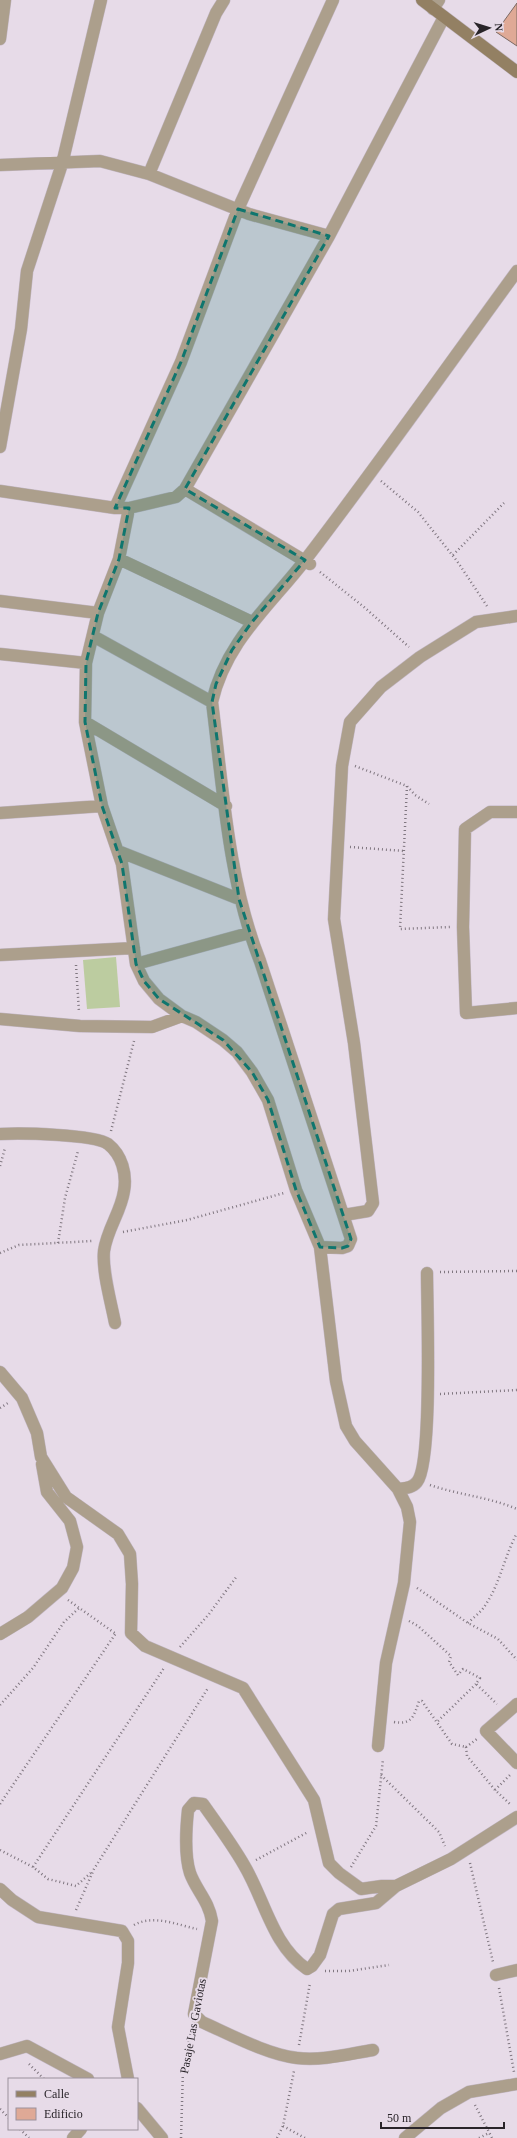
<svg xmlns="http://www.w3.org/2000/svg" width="517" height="2138" viewBox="0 0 517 2138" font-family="'Times New Roman',serif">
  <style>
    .green { fill: #bccca0 }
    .building { fill: #dfa996; stroke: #7a6963 }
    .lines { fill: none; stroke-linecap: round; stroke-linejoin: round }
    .street-casing { stroke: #c1b6c2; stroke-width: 13 }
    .secondary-casing { stroke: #c1b6c2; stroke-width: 13 }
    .path { stroke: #807780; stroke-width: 2.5; stroke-dasharray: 1 3; stroke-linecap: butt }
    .street { stroke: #ac9f8c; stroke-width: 12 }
    .secondary { stroke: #938063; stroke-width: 12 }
    .marked { fill: #0f766e; fill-opacity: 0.2; stroke: #0f766e; stroke-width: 3; stroke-dasharray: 8 5; stroke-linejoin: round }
    .labels { text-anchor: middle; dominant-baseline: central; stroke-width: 4; stroke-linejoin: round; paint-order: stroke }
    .street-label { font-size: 12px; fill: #292429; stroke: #e7dbe8 }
  </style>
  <rect width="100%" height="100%" fill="#e7dbe8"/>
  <path class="green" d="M116,957L120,1007L87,1009L83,960Z"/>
  <path class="building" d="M517,3V46L496,32Z"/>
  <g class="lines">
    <defs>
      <path id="street" d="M433,9L439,0
        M0,39L5,0
        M0,165L100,161L149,174L249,214L329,236
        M149,174L216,13L224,0
        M0,447L21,329L27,271L62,164L101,0
        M185,489L310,564
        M0,491L115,508H129L176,497L185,489L329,236L444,17
        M115,508L181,362L238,209L333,0
        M129,508L119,559L98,613L86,663L85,722L102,806L122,864L136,964L144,981L159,999L182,1016L196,1022L223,1040L237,1052L252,1072L268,1100L296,1190L320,1247L336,1381L346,1426L355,1441L398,1489L407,1507L410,1522L404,1583L386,1663L378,1746
        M119,559L252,622
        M0,601L98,613
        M93,636L212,702
        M0,654L86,663
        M85,722L226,806
        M517,812H490L465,829L463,927L466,1013L517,1008
        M0,813L102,806
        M118,851L239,899
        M0,955L134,948
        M136,964L249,933
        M0,1019L80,1026L152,1027L182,1016
        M0,1134C20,1133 94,1134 108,1144C122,1155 127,1174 124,1191C121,1212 107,1229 104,1251C102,1271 111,1302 115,1323
        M344,1215L368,1211L373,1203L354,1043L334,919L342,766L350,722L381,687L420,657L476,622L517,616
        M320,1247L342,1248L348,1246L351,1239L260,961C228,880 223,788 212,702C226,641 270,606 306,559C378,465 447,367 517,271
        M0,1372L22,1398L37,1433L41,1457L66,1497L118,1534L130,1554L132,1584L131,1633L145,1646L243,1688L314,1800L329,1863L339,1873L361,1889L382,1886H396
        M398,1489C406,1488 412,1488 417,1482C433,1463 427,1305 427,1273
        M0,1634L28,1617L62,1588L73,1568L77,1547L70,1521L47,1492L42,1464
        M517,1704L486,1731L517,1763
        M0,1889L12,1900L38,1917L122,1931L128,1941V1963L118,2027L128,2079
        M496,1975L517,1970
        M373,2050C348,2054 322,2061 297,2058C268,2055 229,2034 202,2022L194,2014L212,1921C209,1901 196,1890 190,1873C184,1854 186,1829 188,1810L194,1803L203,1804C217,1824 232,1844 244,1865C265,1900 272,1945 307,1969L312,1966L320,1955L333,1914L339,1909L376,1903L396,1886L451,1859L517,1817
        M0,2054L27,2046L88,2079
        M137,2108L162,2138
        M73,2138L81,2129
        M405,2138L441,2108L469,2092L517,2084"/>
      <path id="secondary" d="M422,0L517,72"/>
    </defs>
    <use href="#street" class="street-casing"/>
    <use href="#secondary" class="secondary-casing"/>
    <path class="path" d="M381,481L418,512L457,561L487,606
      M453,555L504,503
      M320,572L364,607L409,647
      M355,766L407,786L415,795L429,804
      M407,786L400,929L450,927
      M350,847L404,851
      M76,965L79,1012
      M111,1131L134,1041
      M0,1166L5,1148
      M123,1232L187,1220L284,1193
      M58,1243L65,1198L78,1151
      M0,1253L19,1245L92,1241
      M440,1272L517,1271
      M440,1394L517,1390
      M0,1408L8,1403
      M430,1485C459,1495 489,1497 517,1509
      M417,1588L468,1623L498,1639L517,1660
      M68,1600L116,1634
      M409,1621L418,1626L451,1656L449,1662L458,1675L463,1669L480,1678L476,1684L497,1704
      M468,1623C473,1618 480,1613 484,1607C500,1585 504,1557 517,1533
      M180,1647L209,1614L237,1576
      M0,1705L33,1668L64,1622L79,1608
      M438,1721L476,1684
      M394,1722C412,1725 414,1716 419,1701H422L452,1744L466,1747
      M466,1747L467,1756L495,1790L511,1805
      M466,1747L477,1739
      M381,1775L439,1832L445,1846
      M495,1790L511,1774
      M0,1804L116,1633
      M0,1850L33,1867L48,1879L76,1886L93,1871
      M256,1860L308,1832
      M470,1863L493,1962
      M33,1867L164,1668
      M351,1867L376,1826L383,1759
      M76,1910L94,1869L208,1688
      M134,1925C153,1914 178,1925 197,1929
      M325,1971H349L389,1965
      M499,1988L514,2072
      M299,2045L310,1983
      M29,2064L44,2079
      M475,2105L492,2138
      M0,2109L9,2118
      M283,2126L305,2138
      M20,2129L29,2138
      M181,2138L183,2069L191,2031
      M277,2138L283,2126L294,2071
      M479,2138L489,2133"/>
    <use href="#street" class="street"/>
    <use href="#secondary" class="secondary"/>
  </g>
  <path class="marked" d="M238,209L329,236L185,489L305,560L252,622L232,650L216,684L212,702L239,899L351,1239L348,1246L342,1248L320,1247L296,1190L268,1100L252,1072L223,1040L159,999L144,981L136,964L122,864L102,806L85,722L86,663L98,613L119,559L129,508H115L181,362Z"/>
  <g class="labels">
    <g class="street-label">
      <text transform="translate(193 2026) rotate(-79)">Pasaje Las Gaviotas</text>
    </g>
  </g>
  <rect x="8" y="2078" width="130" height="52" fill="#e7dbe8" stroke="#9b929c"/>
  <rect x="16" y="2091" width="20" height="6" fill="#938063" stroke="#9b929c"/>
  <text x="44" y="2098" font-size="12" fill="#292429">Calle</text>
  <rect x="16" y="2108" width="20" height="12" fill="#dfa996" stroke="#9b929c"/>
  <text x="44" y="2118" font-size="12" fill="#292429">Edificio</text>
  <g transform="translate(489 28) rotate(86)" stroke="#e7dbe8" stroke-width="3" paint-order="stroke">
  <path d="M0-3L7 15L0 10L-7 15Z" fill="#292429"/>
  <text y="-6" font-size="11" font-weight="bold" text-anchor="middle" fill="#292429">N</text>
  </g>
  <path d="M381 2122v6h123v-6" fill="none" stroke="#292429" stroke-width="2"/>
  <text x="387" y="2122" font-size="12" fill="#292429" stroke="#e7dbe8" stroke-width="3" paint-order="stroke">50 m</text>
</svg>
